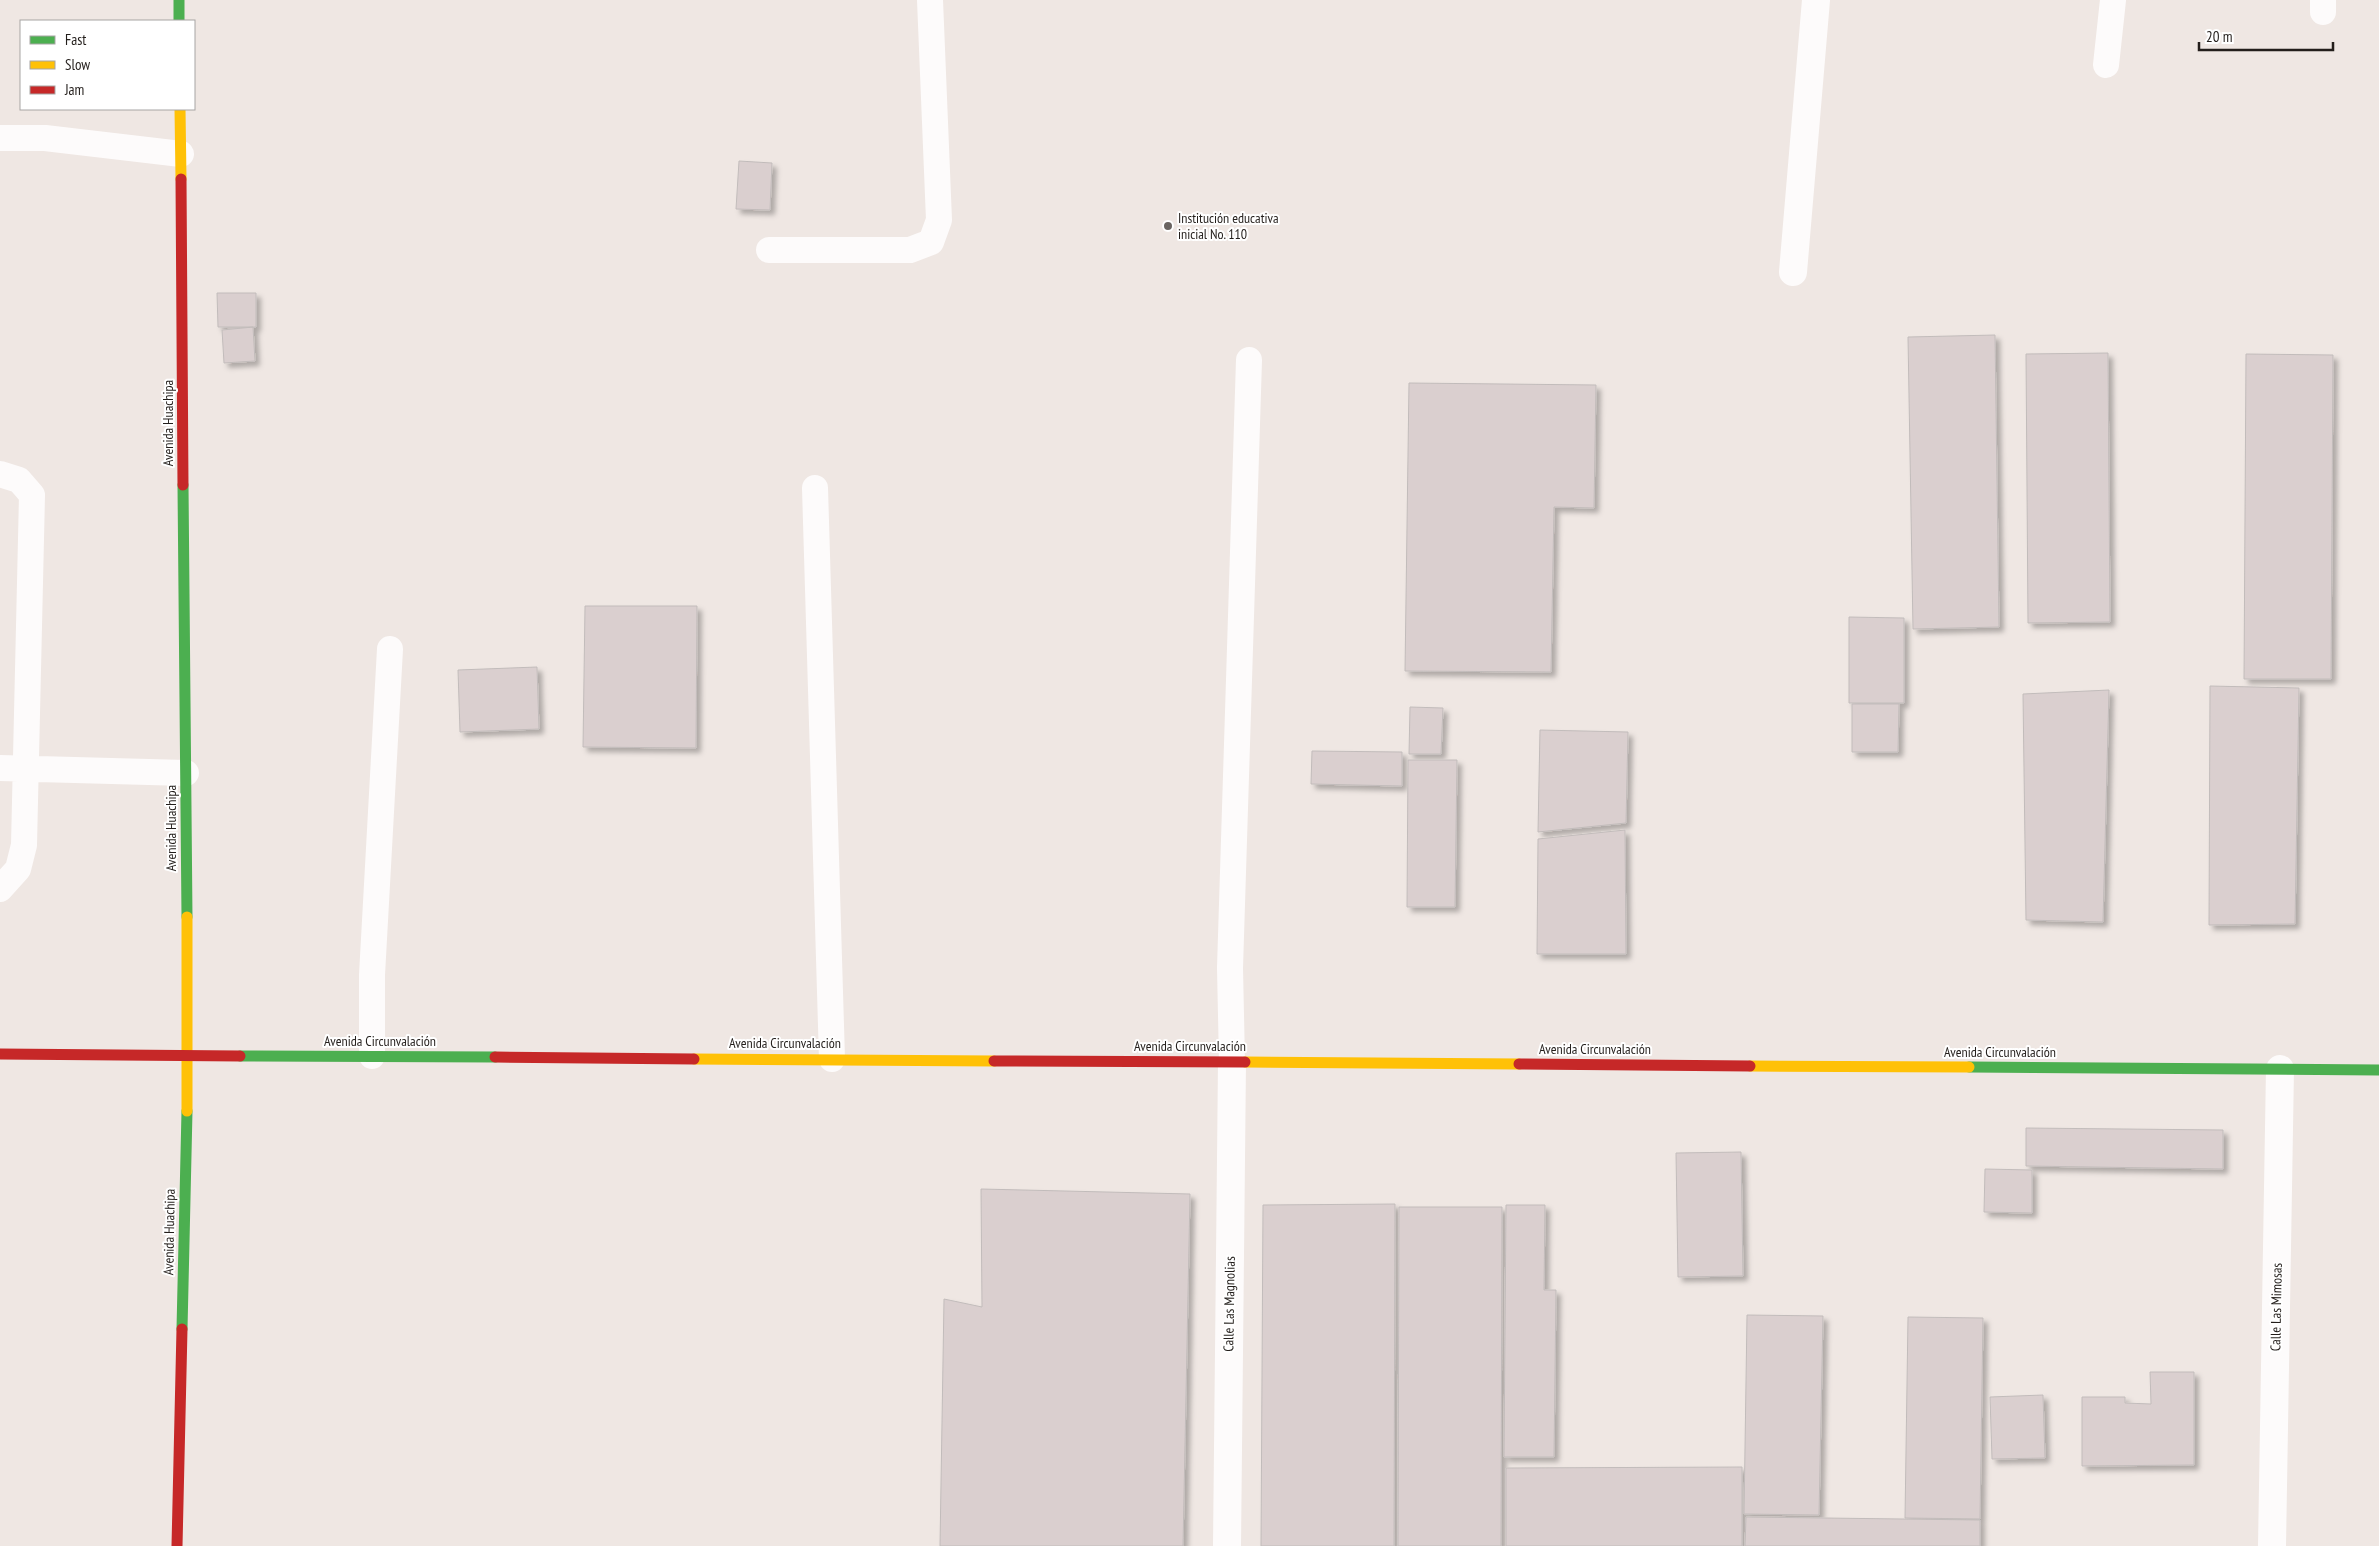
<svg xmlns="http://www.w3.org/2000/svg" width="2379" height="1546" viewBox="0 0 2379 1546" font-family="'PT Sans Narrow',sans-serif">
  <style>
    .building { fill: #dacfcf; stroke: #c2bcbb; filter: url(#shadow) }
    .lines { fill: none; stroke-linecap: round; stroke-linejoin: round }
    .lane { stroke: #fdfbfb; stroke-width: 26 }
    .street { stroke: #fdfbfb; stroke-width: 28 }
    .fast { stroke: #4caf50; stroke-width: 11 }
    .slow { stroke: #ffc107; stroke-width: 11 }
    .jam { stroke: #c62828; stroke-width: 11 }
    .poi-dot { fill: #6a6461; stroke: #fff; stroke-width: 2 }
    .labels { text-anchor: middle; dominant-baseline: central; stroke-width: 4; stroke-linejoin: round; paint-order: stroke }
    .poi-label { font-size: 14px; fill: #231e1b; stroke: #fff; text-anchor: start }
    .street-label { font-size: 14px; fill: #231e1b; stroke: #fff }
  </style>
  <defs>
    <filter id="shadow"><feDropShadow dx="4.5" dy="4.5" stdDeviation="2.5" flood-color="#0004"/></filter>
  </defs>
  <rect width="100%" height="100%" fill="#efe7e3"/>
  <path class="building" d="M739,161L772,163L770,210L736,209Z
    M217,293H256V327H218Z
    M253,327L255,361L224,363L222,330Z
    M1995,335L1999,627L1913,629L1908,337Z
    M2108,353L2110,622L2028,623L2026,354Z
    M2246,354L2333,355L2331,679H2244Z
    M1409,383L1596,385L1594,508L1554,507L1551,672L1405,671Z
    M585,606H697L696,748L583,747Z
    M1849,617L1904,618V703H1849Z
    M537,667L539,729L460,732L458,670Z
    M2210,686L2299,688L2295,924L2209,925Z
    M2109,690L2103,922L2026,920L2023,694Z
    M1852,704H1899L1898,752H1852Z
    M1410,707L1443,708L1441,754H1409Z
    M1540,730L1628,732L1626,823L1538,832Z
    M1312,751L1402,752V786L1311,784Z
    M1408,760H1457L1455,907H1407Z
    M1625,830L1626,954H1537L1538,839Z
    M2026,1128L2223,1130V1169L2026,1166Z
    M1741,1152L1743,1276L1678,1277L1676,1153Z
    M1985,1169L2032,1170V1213L1984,1212Z
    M981,1189L1190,1194L1183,1546H940L944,1299L982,1307Z
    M1395,1204L1394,1546H1261L1263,1205Z
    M1506,1205H1545L1544,1290H1556L1554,1457H1504Z
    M1399,1207H1502L1501,1546H1398Z
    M1747,1315L1823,1316L1819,1515L1744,1514Z
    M1908,1317L1983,1318L1980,1519L1905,1518Z
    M2150,1372H2194V1465L2082,1466V1397H2125V1403L2151,1404Z
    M2043,1395L2045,1458L1992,1459L1990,1397Z
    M1742,1467V1546H1506V1468Z
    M1746,1517L1980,1520V1546H1745Z"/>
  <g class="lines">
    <path class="lane" d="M2323,12V0
      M2106,65L2113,0
      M0,138H45L181,154
      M769,250H910L931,242L939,220L930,0
      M0,474L19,480L32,495L24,845L18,869L0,889
      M815,488L832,1059
      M0,768L186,773
      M372,1056V975L390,649
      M1232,1062L1230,968L1249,360"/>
    <path class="street" d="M1793,272L1816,0
      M1227,1546L1232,1062
      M2272,1546L2280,1069"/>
    <path class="fast" d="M179,0V21
      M183,485L187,917
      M240,1056L495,1057
      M1969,1067L2379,1070
      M182,1329L187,1111"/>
    <path class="slow" d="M180,109L181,179
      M694,1059L994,1061
      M1245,1062L1519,1064
      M1750,1066L1969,1067
      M187,1111V917"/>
    <path class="jam" d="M181,179L183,485
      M0,1054L240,1056
      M495,1057L694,1059
      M994,1061L1245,1062
      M1519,1064L1750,1066
      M177,1546L182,1329"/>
  </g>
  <circle class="poi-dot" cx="1168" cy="226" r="5"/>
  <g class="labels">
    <g class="poi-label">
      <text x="1178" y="218">Institución educativa<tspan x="1178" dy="16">inicial No. 110</tspan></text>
    </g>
    <g class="street-label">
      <text transform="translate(168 423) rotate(-90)">Avenida Huachipa</text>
      <text transform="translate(171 828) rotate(-90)">Avenida Huachipa</text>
      <text x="380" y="1041">Avenida Circunvalación</text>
      <text x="785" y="1043">Avenida Circunvalación</text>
      <text x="1190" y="1046">Avenida Circunvalación</text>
      <text x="1595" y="1049">Avenida Circunvalación</text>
      <text x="2000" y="1052">Avenida Circunvalación</text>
      <text transform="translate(169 1232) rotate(-89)">Avenida Huachipa</text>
      <text transform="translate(1229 1304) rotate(-89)">Calle Las Magnolias</text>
      <text transform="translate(2276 1307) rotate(-89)">Calle Las Mimosas</text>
    </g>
  </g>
  <rect x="20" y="20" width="175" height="90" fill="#ffffff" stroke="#a7a5a4"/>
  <rect x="30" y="36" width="25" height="8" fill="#4caf50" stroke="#a7a5a4"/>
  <text x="65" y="45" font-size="15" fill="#231e1b">Fast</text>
  <rect x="30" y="61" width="25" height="8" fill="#ffc107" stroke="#a7a5a4"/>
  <text x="65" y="70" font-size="15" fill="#231e1b">Slow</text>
  <rect x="30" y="86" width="25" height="8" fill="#c62828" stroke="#a7a5a4"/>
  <text x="65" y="95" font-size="15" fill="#231e1b">Jam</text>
  <path d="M2199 42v8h134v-8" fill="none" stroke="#231e1b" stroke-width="2.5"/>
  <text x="2206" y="42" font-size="15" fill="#231e1b" stroke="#ffffff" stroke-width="4" paint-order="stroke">20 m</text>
</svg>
